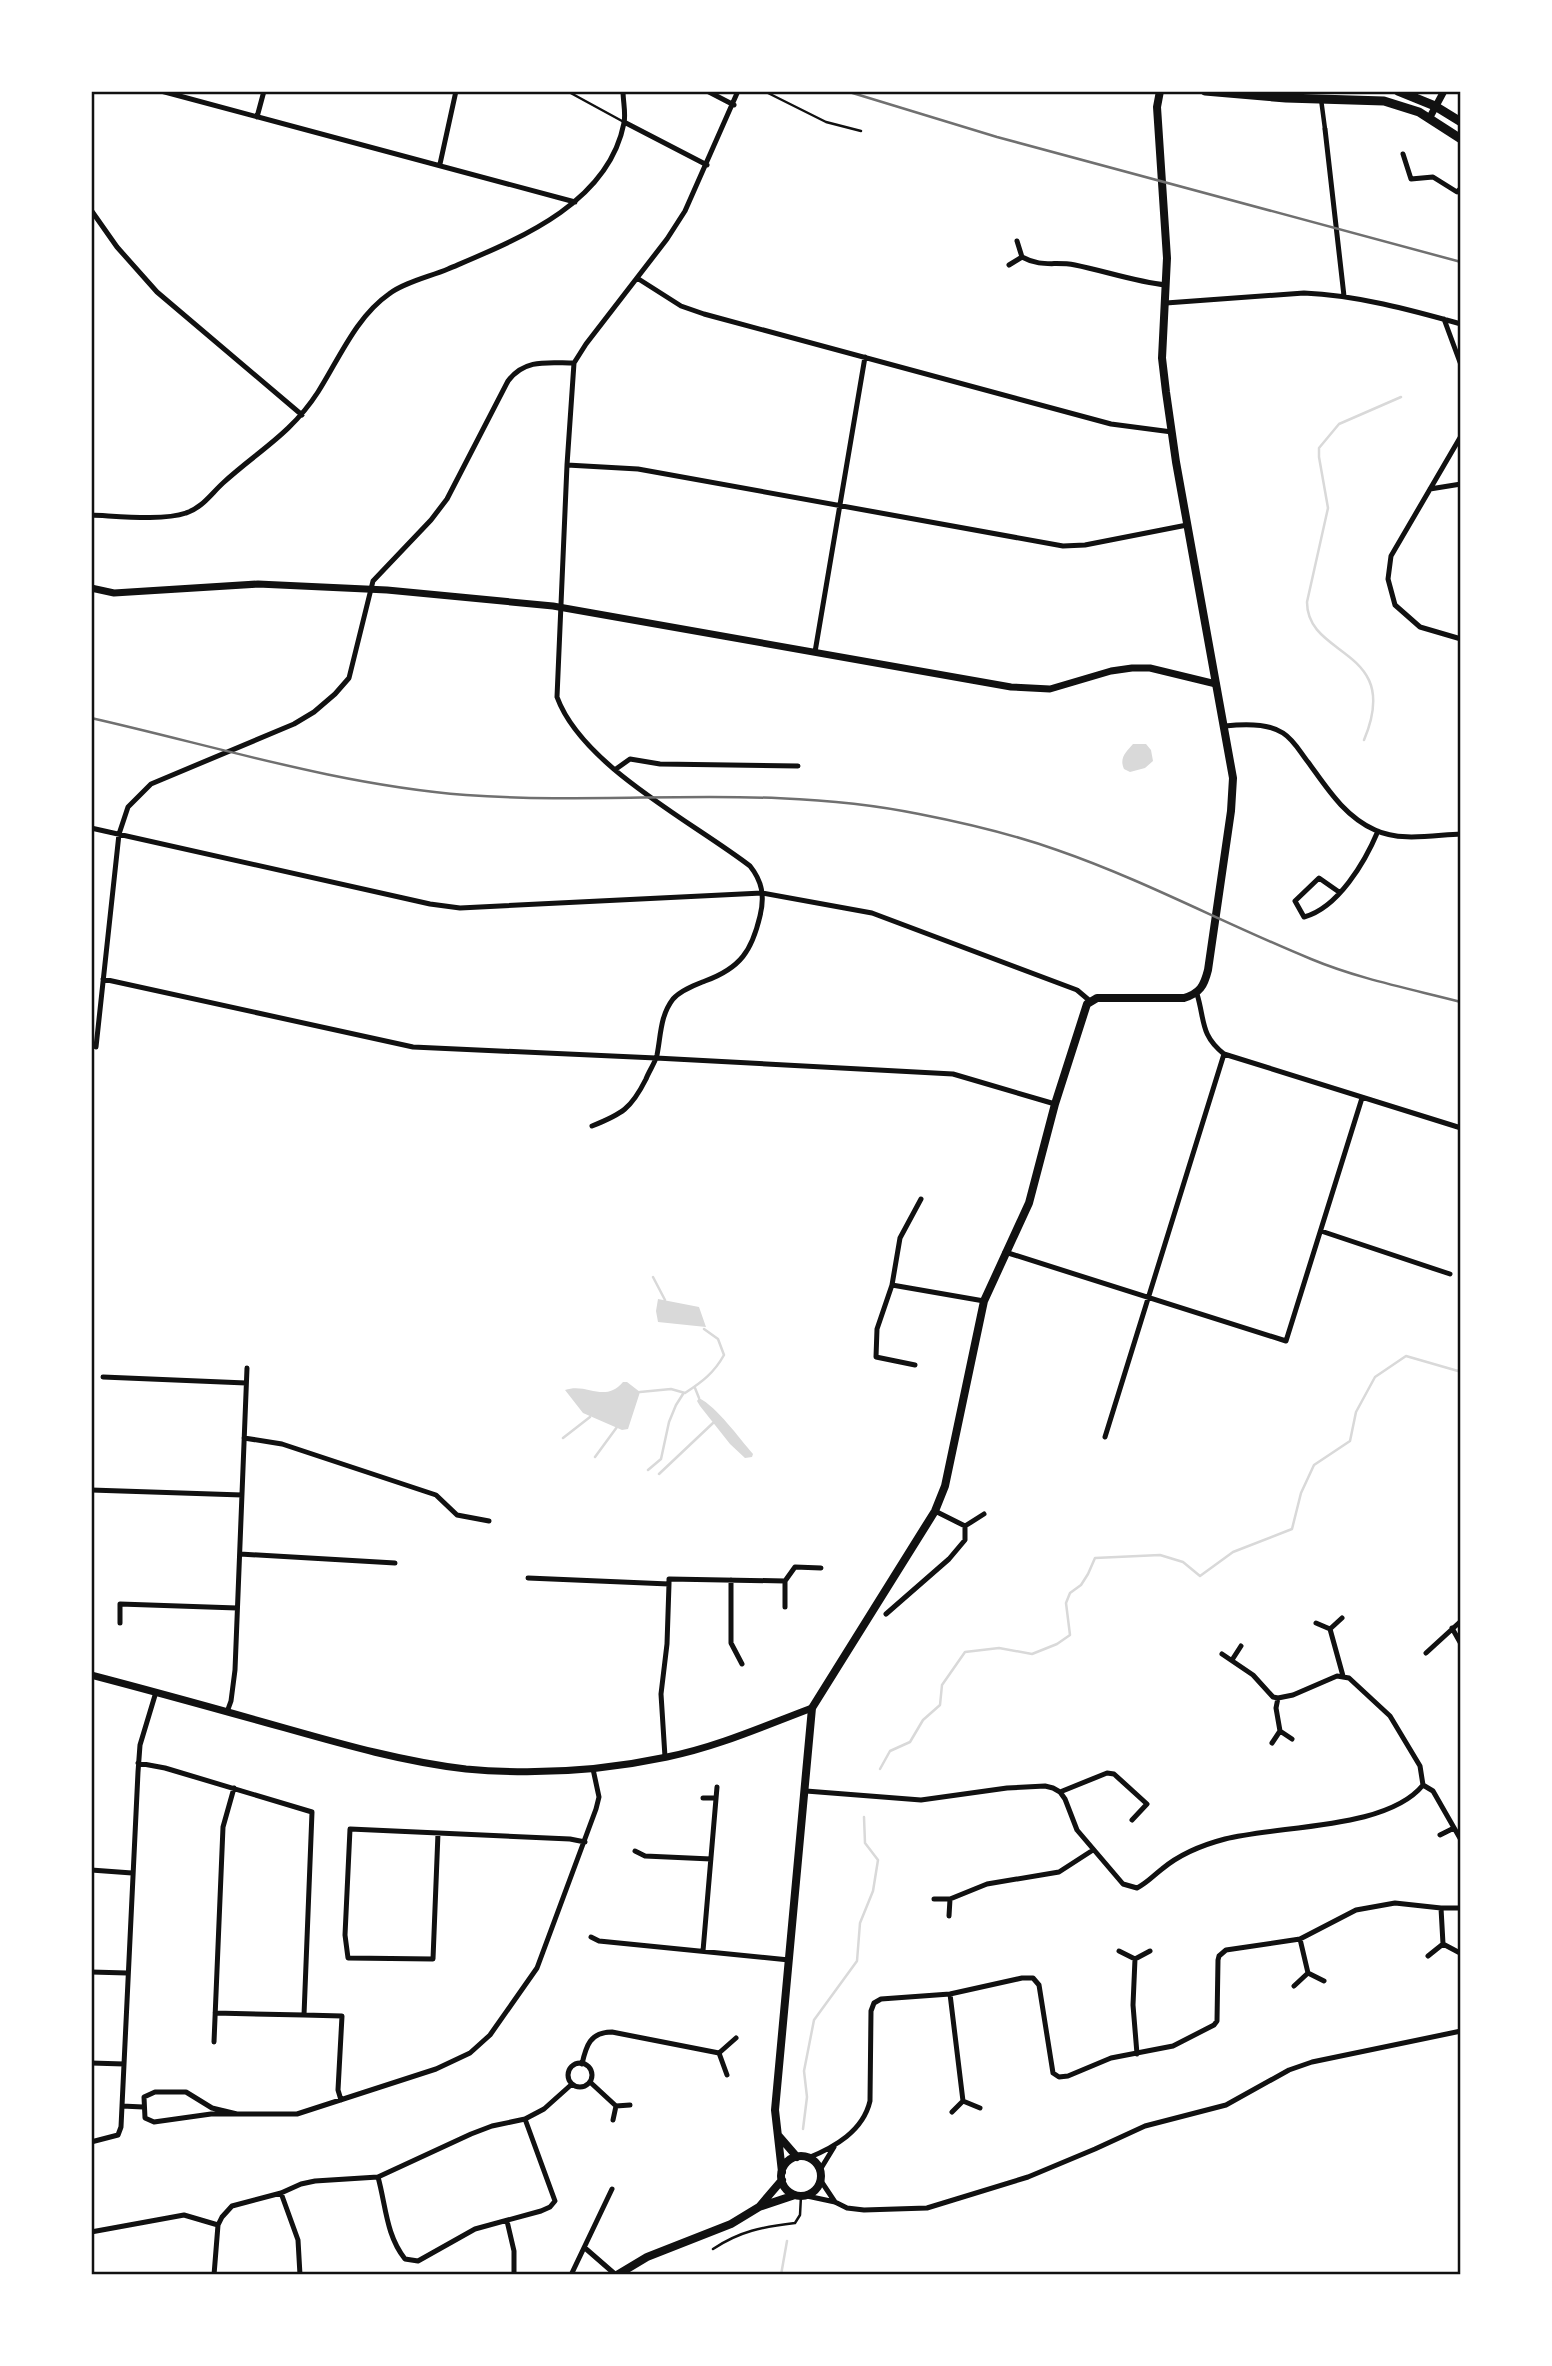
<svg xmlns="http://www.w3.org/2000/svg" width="1552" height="2366" viewBox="0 0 1552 2366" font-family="Rubik,sans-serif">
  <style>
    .water { fill: #d9d9d9 }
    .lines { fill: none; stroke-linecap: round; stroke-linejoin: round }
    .stream { stroke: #d9d9d9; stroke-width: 2.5 }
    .service { stroke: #111; stroke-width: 2.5 }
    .pedestrian { stroke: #111; stroke-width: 4.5 }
    .minor { stroke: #111; stroke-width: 5 }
    .tertiary { stroke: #111; stroke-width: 7 }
    .secondary { stroke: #111; stroke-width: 8 }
    .primary { stroke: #111; stroke-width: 9 }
    .rail { stroke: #707070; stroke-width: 2.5 }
    .neatline { fill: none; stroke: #111; stroke-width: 2.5 }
  </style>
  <rect width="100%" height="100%" fill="#fff"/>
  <path class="water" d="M1133,744H1146L1151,750L1153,761L1145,768L1130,772L1124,769C1119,758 1126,752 1133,744Z
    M658,1299L699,1307L706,1327L658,1322L656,1311Z
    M623,1382H627L640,1392L628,1429L622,1430L583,1413L565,1390C587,1382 604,1404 623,1382Z
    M699,1398C717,1407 739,1438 753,1454L752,1457L745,1458L730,1444L700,1406L697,1401Z"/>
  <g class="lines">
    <path class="stream" d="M1364,740C1403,647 1307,659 1307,602L1328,508L1319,457V448L1339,424L1401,397
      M653,1277L665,1300
      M695,1388L699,1398
      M640,1392L671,1389L685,1393C702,1382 714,1373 724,1355L718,1339L704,1329
      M563,1438L590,1417
      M595,1457L617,1427
      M648,1470L661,1459L669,1422L676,1405L683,1394
      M659,1474L713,1423
      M880,1769L890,1751L910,1742L923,1720L940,1705L942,1685L965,1652L999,1648L1032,1654L1057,1644L1070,1635L1066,1603L1070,1593L1081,1585L1088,1574L1095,1558L1160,1555L1183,1562L1200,1576L1233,1552L1292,1529L1301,1493L1314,1465L1350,1441L1356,1412L1375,1377L1406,1356L1458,1371L1461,1368
      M803,2129L807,2097L804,2071L814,2020L857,1961L860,1923L873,1891L878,1860L865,1843L864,1817
      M781,2275L787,2241"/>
    <path class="service" d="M567,91L622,121
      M764,91L826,122L861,131
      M713,2249C740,2231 762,2227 795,2223L800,2215L801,2196"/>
    <path class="pedestrian" d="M1321,99L1325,129"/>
    <path class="minor" d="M161,91L575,202
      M707,91L734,105
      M257,117L264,91
      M624,122L707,165
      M1325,129L1344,296
      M1403,154L1411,179L1433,177L1457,192L1461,188
      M440,164L456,91
      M91,210L117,247L157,292L302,415
      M1017,241L1022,257C1042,268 1054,261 1075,265C1105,271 1136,282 1166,285
      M1009,265L1022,257
      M637,278L681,306L704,314L1111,424L1172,432
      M1166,303L1304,293C1356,295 1411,310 1461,324
      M1444,319L1461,365
      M1461,436L1391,556L1388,579L1395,605L1420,627L1461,639
      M567,465L638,469L1063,546L1085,545L1187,525
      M1430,489L1461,484
      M91,515C117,516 163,521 186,513C202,508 211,494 223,483C258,451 291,434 318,392C339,359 356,317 389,294C405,282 429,277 448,269C516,240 608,205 624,123C626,113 623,101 623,91
      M815,652L865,357
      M1225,726C1242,724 1268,723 1283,733C1294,740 1300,752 1308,762C1327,788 1344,816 1375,830C1400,842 1434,835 1461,834
      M616,769L630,759L660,764L798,766
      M91,828L430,904L460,908L762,893L872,913L1077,990L1090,1001
      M1339,892L1319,878L1295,901L1304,917C1338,908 1365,862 1378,831
      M103,979L413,1047L656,1058L953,1074L1055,1104
      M1197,994C1205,1020 1200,1035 1224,1054L1461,1128
      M96,1047L119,834L128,807L151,784L294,724L314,712L335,694L349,678L373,581L431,520L447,499L508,381C525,358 549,363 574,363
      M592,1126C622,1114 631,1109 646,1079C649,1071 655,1063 657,1055C661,1035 660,1016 673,999C681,990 695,985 705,981C741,968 752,950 760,916C765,896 762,881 750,866C693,822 582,766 557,697L567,465L574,363L586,344L667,239L685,211L738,91
      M1321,1231L1450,1274
      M1005,1252L1286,1341L1362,1098
      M892,1285L984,1301
      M915,1365L876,1357L877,1329L892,1285L900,1238L921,1199
      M103,1377L246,1383
      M1105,1437L1224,1054
      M244,1438L282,1444L436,1495L457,1515L489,1521
      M91,1490L242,1495
      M965,1526L984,1514
      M240,1554L395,1563
      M528,1578L669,1584V1579L785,1581L795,1567L821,1568
      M731,1580V1643L742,1664
      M785,1581V1607
      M886,1614L949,1559L965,1540V1526L935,1511
      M120,1623V1604L237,1608
      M1316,1623L1330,1629L1342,1618
      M1452,1628L1461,1644
      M1330,1629L1343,1676
      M1426,1653L1461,1621
      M1222,1654L1253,1675L1273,1697L1278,1698L1293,1695L1337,1676L1349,1678L1390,1716L1420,1766L1423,1785L1433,1791L1461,1840
      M1232,1660L1241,1646
      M1278,1698L1276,1708L1280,1731
      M227,1712L231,1701L235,1670L247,1368
      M1272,1743L1280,1731L1292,1739
      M665,1757L661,1694L667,1644L669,1584
      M138,1763L165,1768L312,1812L304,2015L215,2013
      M806,1791L921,1800L1007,1788L1045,1786L1053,1788L1060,1792L1065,1799L1077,1830L1123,1884L1137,1888C1147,1883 1153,1876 1162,1869C1180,1854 1202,1845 1225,1839C1278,1825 1387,1830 1423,1785
      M1060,1792L1107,1773L1114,1774L1147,1804L1132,1820
      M703,1798H716
      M438,1833L433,1959L348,1958L345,1935L350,1829L570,1839L585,1842
      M1440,1835L1454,1828
      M635,1851L645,1856L711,1859
      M91,1870L132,1873
      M934,1899H950L987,1884L1059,1872L1093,1850
      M1441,1908L1443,1944L1460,1953
      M949,1916L950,1899
      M591,1937L599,1941L789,1960
      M1300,1939L1308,1973L1324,1981
      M703,1951L717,1787
      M1119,1951L1135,1959
      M1428,1956L1443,1944
      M1135,1959L1133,2005L1137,2054
      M1135,1959L1150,1951
      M91,1972L127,1973
      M1294,1986L1308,1973
      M950,1994L963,2101
      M304,2015L342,2016L338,2090L341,2100
      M214,2042L223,1827L234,1788
      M719,2053L736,2038
      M91,2063L124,2064
      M568 2075a12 12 0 1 1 24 0a12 12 0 1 1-24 0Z
      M582,2064C586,2046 590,2032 612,2032L719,2053L727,2075
      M590,2082L616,2106L613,2120
      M963,2101L980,2108
      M122,2106L143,2107
      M616,2106L630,2105
      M952,2112L963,2101
      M237,2114L212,2108L186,2092H155L144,2097L145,2118L154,2122L211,2114H297L436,2069L470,2053L490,2035L537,1968L596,1809L599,1797L593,1769
      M91,2142L118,2135L121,2127L138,1772L140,1745L156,1692
      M808,2158C835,2147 863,2131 870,2101L871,2011L874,2003L881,1999L950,1994L1022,1978H1033L1039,1985L1053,2073L1059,2077L1068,2076L1111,2058L1173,2046L1214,2025L1217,2021L1218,1960L1219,1956L1226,1950L1300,1939L1356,1910L1395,1903L1441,1908H1461
      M820,2170L834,2147
      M378,2177C386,2206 386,2235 405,2259L418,2261L475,2229L541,2211L550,2207L555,2201L525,2119
      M821,2181L835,2202
      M281,2193L298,2240L300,2275
      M807,2196L835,2202L847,2208L864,2210L927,2208L1028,2177L1095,2149L1145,2126L1226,2105L1289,2070L1312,2062L1461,2031
      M507,2221L514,2251V2275
      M91,2232L184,2215L218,2225
      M585,2248L616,2275
      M214,2275L218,2225L222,2217L232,2206L281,2193L301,2184L315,2181L378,2177L471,2134L492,2126L525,2119L544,2109L572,2084
      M571,2275L612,2189"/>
    <path class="tertiary" d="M1430,117L1444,91
      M91,588L114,593L258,584L387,590L553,606L1011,687L1050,689L1111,671L1132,668H1150L1216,684
      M91,1675C156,1692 221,1710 285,1728C345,1745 405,1762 466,1769C532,1775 601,1771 667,1757C717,1747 764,1726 812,1708"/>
    <path class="secondary" d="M778,2135L797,2157
      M781 2176a20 20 0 1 1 40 0a20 20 0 1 1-40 0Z
      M782,2172L775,2110L812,1708L935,1511L945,1486L984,1301L1029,1203L1055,1104L1087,1004L1097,998H1184C1200,993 1204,986 1208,970L1231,811L1233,778L1176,462L1166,392L1162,358L1167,258L1157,107L1160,91
      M759,2207L782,2180
      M617,2275L647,2257L731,2224L759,2207L795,2195"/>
    <path class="primary" d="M1205,91L1286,98L1384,101L1419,112L1461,139
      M1398,91L1435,106L1461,122"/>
    <path class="rail" d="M846,91L997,137L1461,262
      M91,718C215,746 338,785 466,795C617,806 769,783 919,814C965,823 1012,834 1057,850C1144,880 1225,924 1311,959C1359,979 1411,989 1461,1002"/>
  </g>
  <rect width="1552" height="2366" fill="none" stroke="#ffffff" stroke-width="186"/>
  <rect x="93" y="93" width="1366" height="2180" class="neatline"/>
</svg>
